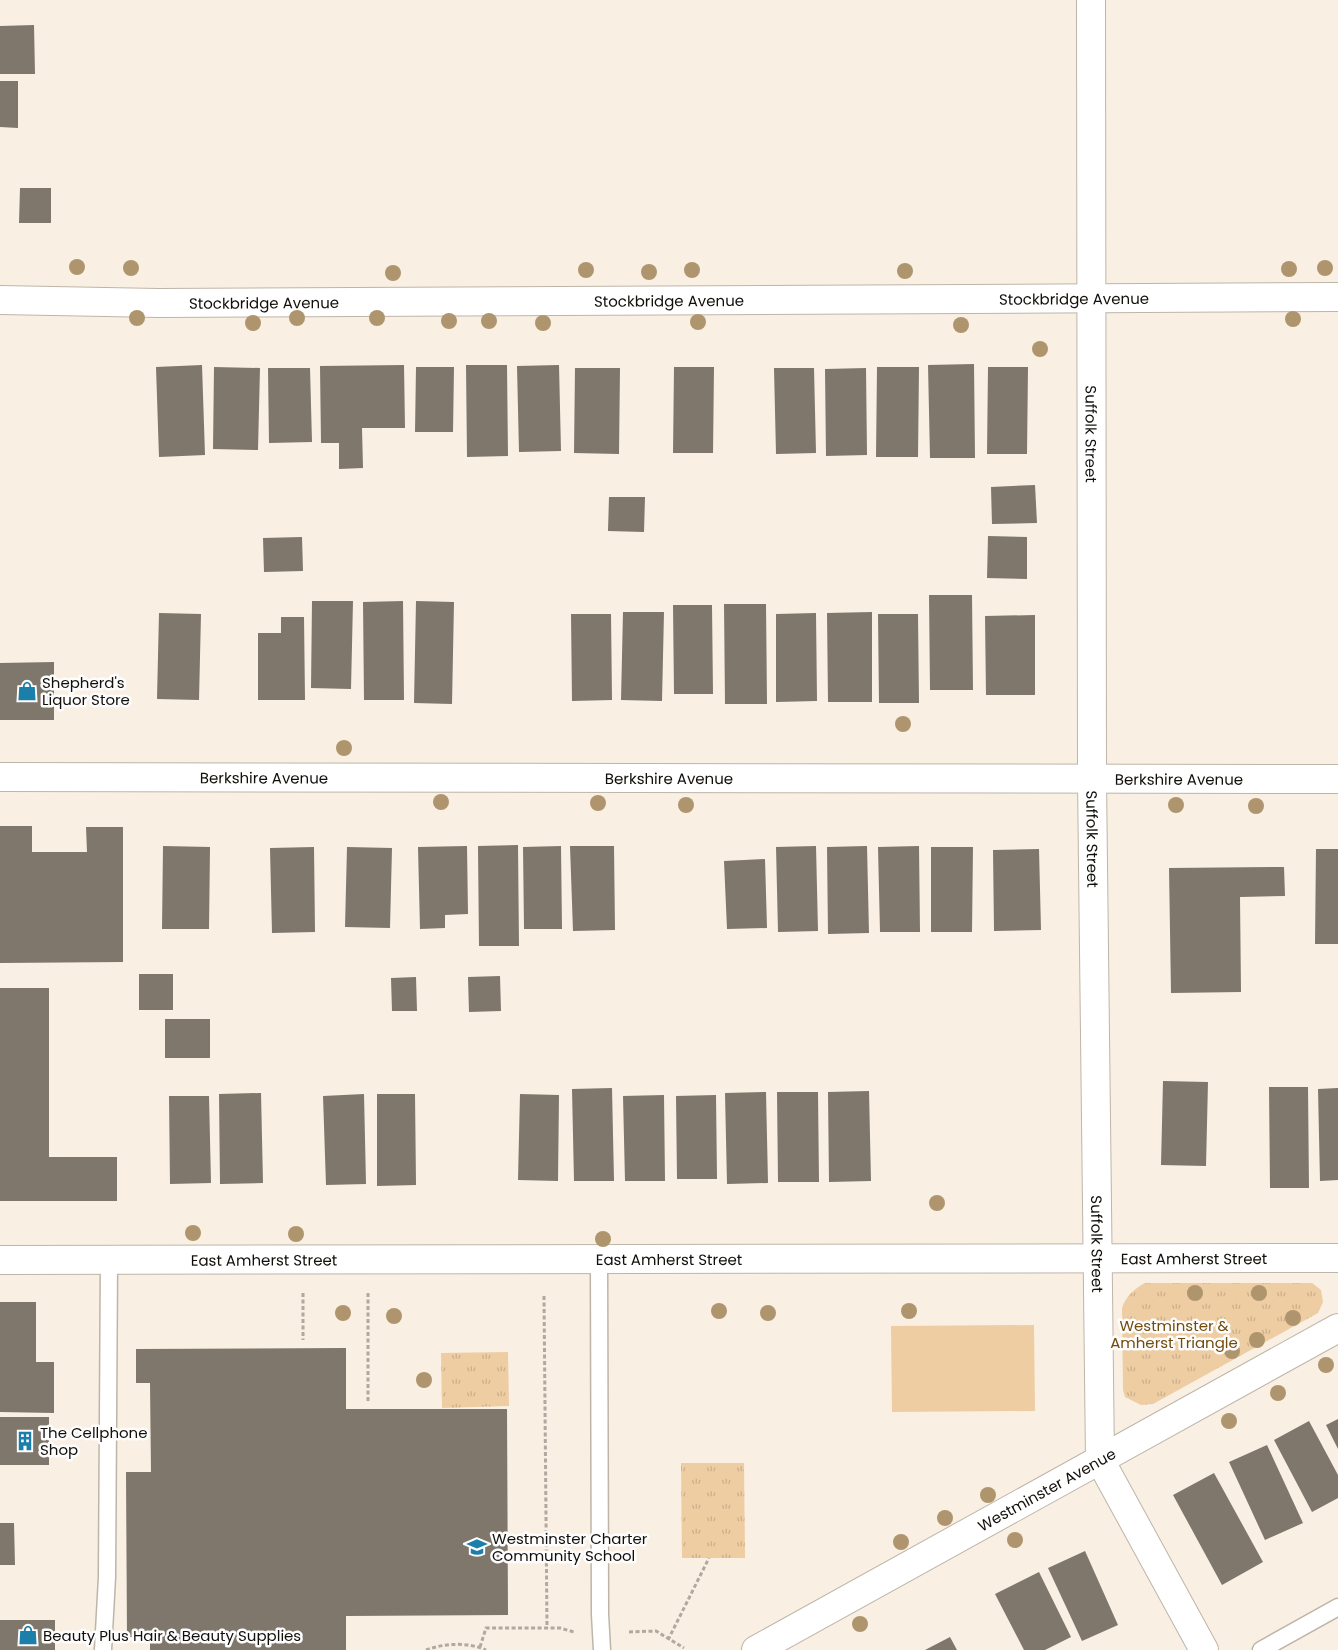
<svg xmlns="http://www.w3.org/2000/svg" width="1338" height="1650" viewBox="0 0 1338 1650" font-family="Poppins,sans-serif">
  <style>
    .park { fill: url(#park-tufts) }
    .pitch { fill: #eecda3 }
    .building { fill: #7f766c }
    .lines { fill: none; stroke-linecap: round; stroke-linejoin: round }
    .lane-casing { stroke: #beb5a9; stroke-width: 19 }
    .street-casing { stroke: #beb5a9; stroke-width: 30 }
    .path { stroke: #b1a9a0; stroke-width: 3; stroke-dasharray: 4 2.5; stroke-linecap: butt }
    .lane { stroke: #fff; stroke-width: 16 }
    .street { stroke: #fff; stroke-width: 28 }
    .tree { fill: #af956e }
    .labels { text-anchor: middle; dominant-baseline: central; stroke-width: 5; stroke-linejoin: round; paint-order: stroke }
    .street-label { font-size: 15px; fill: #120f0b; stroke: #fdfdfd }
    .poi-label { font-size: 15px; fill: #120f0b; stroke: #fdfdfd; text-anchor: start }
    .park-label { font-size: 15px; fill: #724b0e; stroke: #fdfdfd }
  </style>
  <defs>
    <pattern id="park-tufts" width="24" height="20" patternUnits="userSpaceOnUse" patternTransform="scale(1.25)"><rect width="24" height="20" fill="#eecda3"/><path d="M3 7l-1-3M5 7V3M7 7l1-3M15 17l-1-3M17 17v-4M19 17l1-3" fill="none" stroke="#cbaf8b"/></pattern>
  </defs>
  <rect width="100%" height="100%" fill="#f9efe3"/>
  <path class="park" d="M1145,1283H1312L1321,1290L1323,1302L1318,1313L1153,1404L1141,1405L1125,1397L1123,1390L1122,1308C1126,1296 1134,1289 1145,1283Z
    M508,1352L509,1406L442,1408L441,1353Z
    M681,1463H744L745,1558H682Z"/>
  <path class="pitch" d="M1034,1325L1035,1411L892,1412L891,1326Z"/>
  <path class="building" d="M34,25L35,74H0V26Z
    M0,81H18V128L0,127Z
    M20,188H51V223H19Z
    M974,364L975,458H930L928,365Z
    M202,365L205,455L159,457L156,367Z
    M404,365L405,428H362L363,468L339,469V443H321L320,366Z
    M466,365H507L508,456L467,457Z
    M559,365L561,451L519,452L517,366Z
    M214,367L260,368L258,450L213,449Z
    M416,367H454L453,432H415Z
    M674,367H714L713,453H673Z
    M877,367H919L918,457H876Z
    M988,367H1028L1027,454H987Z
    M268,368H310L312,442L269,443Z
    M575,368H620L619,454L574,453Z
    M774,368H814L816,453L776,454Z
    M866,368L867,455L826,456L825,369Z
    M1035,485L1037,523L992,524L991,487Z
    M609,497H645L644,532L608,531Z
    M988,536L1027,537V579L987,578Z
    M302,537L303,571L264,572L263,538Z
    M929,595H972L973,690H930Z
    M312,601H353L351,689L311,688Z
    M403,601L404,700H364L363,602Z
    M416,601L454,602L452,704L414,703Z
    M724,604H766L767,704H725Z
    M673,605H712L713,694H674Z
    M623,612H664L662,701L621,700Z
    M872,612V702H828L827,613Z
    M159,613L201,614L199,700L157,699Z
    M816,613L817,701L776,702V614Z
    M571,614H611L612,700L572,701Z
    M878,614H918L919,703H879Z
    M1035,615V695H986L985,616Z
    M281,617H304L305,700H258V633H281Z
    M54,662V720H0V663Z
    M0,826H32V852H87L86,827H123V962L0,963Z
    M518,845L519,946H479L478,846Z
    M163,846L210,847L209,929H162Z
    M467,846L468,914L445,915V928L420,929L418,847Z
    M561,846L562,929H524L523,847Z
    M570,846H614L615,930L573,931Z
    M816,846L818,931L778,932L776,847Z
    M867,846L869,933L828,934L827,847Z
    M919,846L920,932H880L878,847Z
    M314,847L315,932L272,933L270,848Z
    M347,847L392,848L390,928L345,927Z
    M931,847H973L972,932H931Z
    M1039,849L1041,930L994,931L993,850Z
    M1316,849H1338V944H1315Z
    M765,859L767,928L727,929L724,861Z
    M1284,867L1285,896L1240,897L1241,992L1171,993L1169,868Z
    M139,974H173V1010H139Z
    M500,976L501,1011L469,1012L468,977Z
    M416,977L417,1011H392L391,978Z
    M0,988H49V1157H117V1201H0Z
    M165,1019H210V1058H165Z
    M1163,1081L1208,1082L1206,1166L1161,1165Z
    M1269,1087H1308L1309,1188H1270Z
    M612,1088L614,1181H574L572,1089Z
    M1338,1088V1180L1320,1181L1318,1089Z
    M869,1091L871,1181L829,1182L828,1092Z
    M766,1092L768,1183L727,1184L725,1093Z
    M777,1092H818L819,1182H778Z
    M261,1093L263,1183L220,1184L219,1094Z
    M364,1094L366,1184L326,1185L323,1096Z
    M377,1094H415L416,1185L377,1186Z
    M520,1094L559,1095L558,1181L518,1180Z
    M664,1095L665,1181H625L623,1096Z
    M716,1095L717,1179H677L676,1096Z
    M169,1096H209L211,1183L170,1184Z
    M0,1302H36V1362H54V1413L0,1412Z
    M346,1348V1409H507L508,1615L346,1616V1650H150V1637H127L126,1472H151L150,1383H136V1349Z
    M0,1417H49V1465H0Z
    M1338,1419V1449L1326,1425Z
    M1309,1421L1338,1475V1498L1312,1512L1274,1440Z
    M1267,1445L1303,1523L1265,1540L1229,1462Z
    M1214,1473L1263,1562L1222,1585L1173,1495Z
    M0,1523H14L15,1565H0Z
    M1085,1551L1118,1625L1082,1641L1048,1568Z
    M1039,1572L1071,1637L1045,1650H1024L995,1594Z
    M0,1620H55V1650H0Z
    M950,1637L957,1650H925Z"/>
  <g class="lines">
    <defs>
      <path id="lane" d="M599,1259L600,1614L602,1650
        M103,1650L107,1577L109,1261
        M1261,1650L1338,1607"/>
      <g id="street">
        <path id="s1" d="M1091,0L1092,779L1100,1460L1204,1650"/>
        <path id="s2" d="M0,300L158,303L1338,297"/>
        <path id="s3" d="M0,777L1338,779"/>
        <path id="s4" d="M0,1260L1338,1258"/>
        <path id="s5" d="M756,1650L1338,1328"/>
      </g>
    </defs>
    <use href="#lane" class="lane-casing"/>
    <use href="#street" class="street-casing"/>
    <path class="path" d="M303,1293V1340
      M368,1293V1403
      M544,1296L547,1628
      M629,1632L656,1631L684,1648
      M668,1640L709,1558
      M480,1647L486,1628H560L574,1632
      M426,1650C445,1643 468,1642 486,1650"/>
    <use href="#lane" class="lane"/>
    <use href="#street" class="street"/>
  </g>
  <g class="tree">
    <circle cx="77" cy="267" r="8"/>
    <circle cx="131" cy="268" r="8"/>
    <circle cx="1325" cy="268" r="8"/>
    <circle cx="1289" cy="269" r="8"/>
    <circle cx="586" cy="270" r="8"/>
    <circle cx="692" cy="270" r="8"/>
    <circle cx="905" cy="271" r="8"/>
    <circle cx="649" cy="272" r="8"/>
    <circle cx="393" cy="273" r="8"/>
    <circle cx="137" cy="318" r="8"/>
    <circle cx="297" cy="318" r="8"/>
    <circle cx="377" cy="318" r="8"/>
    <circle cx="1293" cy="319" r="8"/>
    <circle cx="449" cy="321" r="8"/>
    <circle cx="489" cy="321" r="8"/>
    <circle cx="698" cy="322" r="8"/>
    <circle cx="253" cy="323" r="8"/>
    <circle cx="543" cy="323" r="8"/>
    <circle cx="961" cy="325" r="8"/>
    <circle cx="1040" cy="349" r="8"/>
    <circle cx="903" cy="724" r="8"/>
    <circle cx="344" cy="748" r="8"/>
    <circle cx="441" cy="802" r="8"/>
    <circle cx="598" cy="803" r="8"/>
    <circle cx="686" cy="805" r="8"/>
    <circle cx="1176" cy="805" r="8"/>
    <circle cx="1256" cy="806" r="8"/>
    <circle cx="937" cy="1203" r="8"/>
    <circle cx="193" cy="1233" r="8"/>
    <circle cx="296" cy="1234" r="8"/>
    <circle cx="603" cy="1239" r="8"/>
    <circle cx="1195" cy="1293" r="8"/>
    <circle cx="1259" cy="1293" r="8"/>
    <circle cx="719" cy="1311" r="8"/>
    <circle cx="909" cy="1311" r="8"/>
    <circle cx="343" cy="1313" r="8"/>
    <circle cx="768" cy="1313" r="8"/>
    <circle cx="394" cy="1316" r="8"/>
    <circle cx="1293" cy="1318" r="8"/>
    <circle cx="1257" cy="1340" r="8"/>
    <circle cx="1232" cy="1351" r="8"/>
    <circle cx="1326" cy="1365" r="8"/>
    <circle cx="424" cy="1380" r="8"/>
    <circle cx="1278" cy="1393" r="8"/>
    <circle cx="1229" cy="1421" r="8"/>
    <circle cx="988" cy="1495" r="8"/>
    <circle cx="945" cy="1518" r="8"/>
    <circle cx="1015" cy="1540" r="8"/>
    <circle cx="901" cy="1542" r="8"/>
    <circle cx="860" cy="1624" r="8"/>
  </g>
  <defs>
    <symbol id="shop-bare" viewBox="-9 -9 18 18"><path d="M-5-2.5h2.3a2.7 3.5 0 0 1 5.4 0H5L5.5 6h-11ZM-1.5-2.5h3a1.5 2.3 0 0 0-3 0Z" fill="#1c7faa" stroke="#fdfdfd" stroke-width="2.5" paint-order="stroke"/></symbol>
    <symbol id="building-bare" viewBox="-9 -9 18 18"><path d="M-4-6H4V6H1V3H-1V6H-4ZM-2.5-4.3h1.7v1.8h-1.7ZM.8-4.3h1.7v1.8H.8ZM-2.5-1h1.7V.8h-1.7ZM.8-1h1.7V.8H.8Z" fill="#1c7faa" stroke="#fdfdfd" stroke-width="2.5" paint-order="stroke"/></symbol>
    <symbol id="school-bare" viewBox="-9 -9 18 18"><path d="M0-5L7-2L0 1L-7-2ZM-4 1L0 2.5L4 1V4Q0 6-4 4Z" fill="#1c7faa" stroke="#fdfdfd" stroke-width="2.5" paint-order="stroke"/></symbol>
  </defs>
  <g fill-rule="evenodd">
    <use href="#shop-bare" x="13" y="677" width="28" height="28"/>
    <use href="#building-bare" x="11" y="1427" width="28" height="28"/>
    <use href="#school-bare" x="463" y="1533" width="28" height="28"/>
    <use href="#shop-bare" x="14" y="1621" width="28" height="28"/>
  </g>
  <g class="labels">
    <g class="street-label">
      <text stroke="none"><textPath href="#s2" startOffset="1074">Stockbridge Avenue</textPath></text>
      <text stroke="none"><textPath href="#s2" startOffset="669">Stockbridge Avenue</textPath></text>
      <text stroke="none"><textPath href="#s2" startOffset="264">Stockbridge Avenue</textPath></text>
      <text stroke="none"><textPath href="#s1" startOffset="434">Suffolk Street</textPath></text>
      <text stroke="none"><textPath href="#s3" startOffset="264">Berkshire Avenue</textPath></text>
      <text stroke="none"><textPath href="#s3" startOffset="669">Berkshire Avenue</textPath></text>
      <text stroke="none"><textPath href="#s3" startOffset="1179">Berkshire Avenue</textPath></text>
      <text stroke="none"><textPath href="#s1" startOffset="839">Suffolk Street</textPath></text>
      <text stroke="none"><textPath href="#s1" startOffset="1244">Suffolk Street</textPath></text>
      <text stroke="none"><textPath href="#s4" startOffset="1194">East Amherst Street</textPath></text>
      <text stroke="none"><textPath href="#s4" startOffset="669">East Amherst Street</textPath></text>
      <text stroke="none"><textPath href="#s4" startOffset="264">East Amherst Street</textPath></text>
      <text stroke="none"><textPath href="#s5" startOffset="332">Westminster Avenue</textPath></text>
    </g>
    <g class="poi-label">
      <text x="42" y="682">Shepherd's<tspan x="42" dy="17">Liquor Store</tspan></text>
      <text x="40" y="1432">The Cellphone<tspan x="40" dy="17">Shop</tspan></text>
      <text x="492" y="1538">Westminster Charter<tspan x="492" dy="17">Community School</tspan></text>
      <text x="43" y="1635">Beauty Plus Hair &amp; Beauty Supplies</text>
    </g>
    <g class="park-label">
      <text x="1174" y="1325">Westminster &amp;<tspan x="1174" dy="17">Amherst Triangle</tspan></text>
    </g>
  </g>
</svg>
